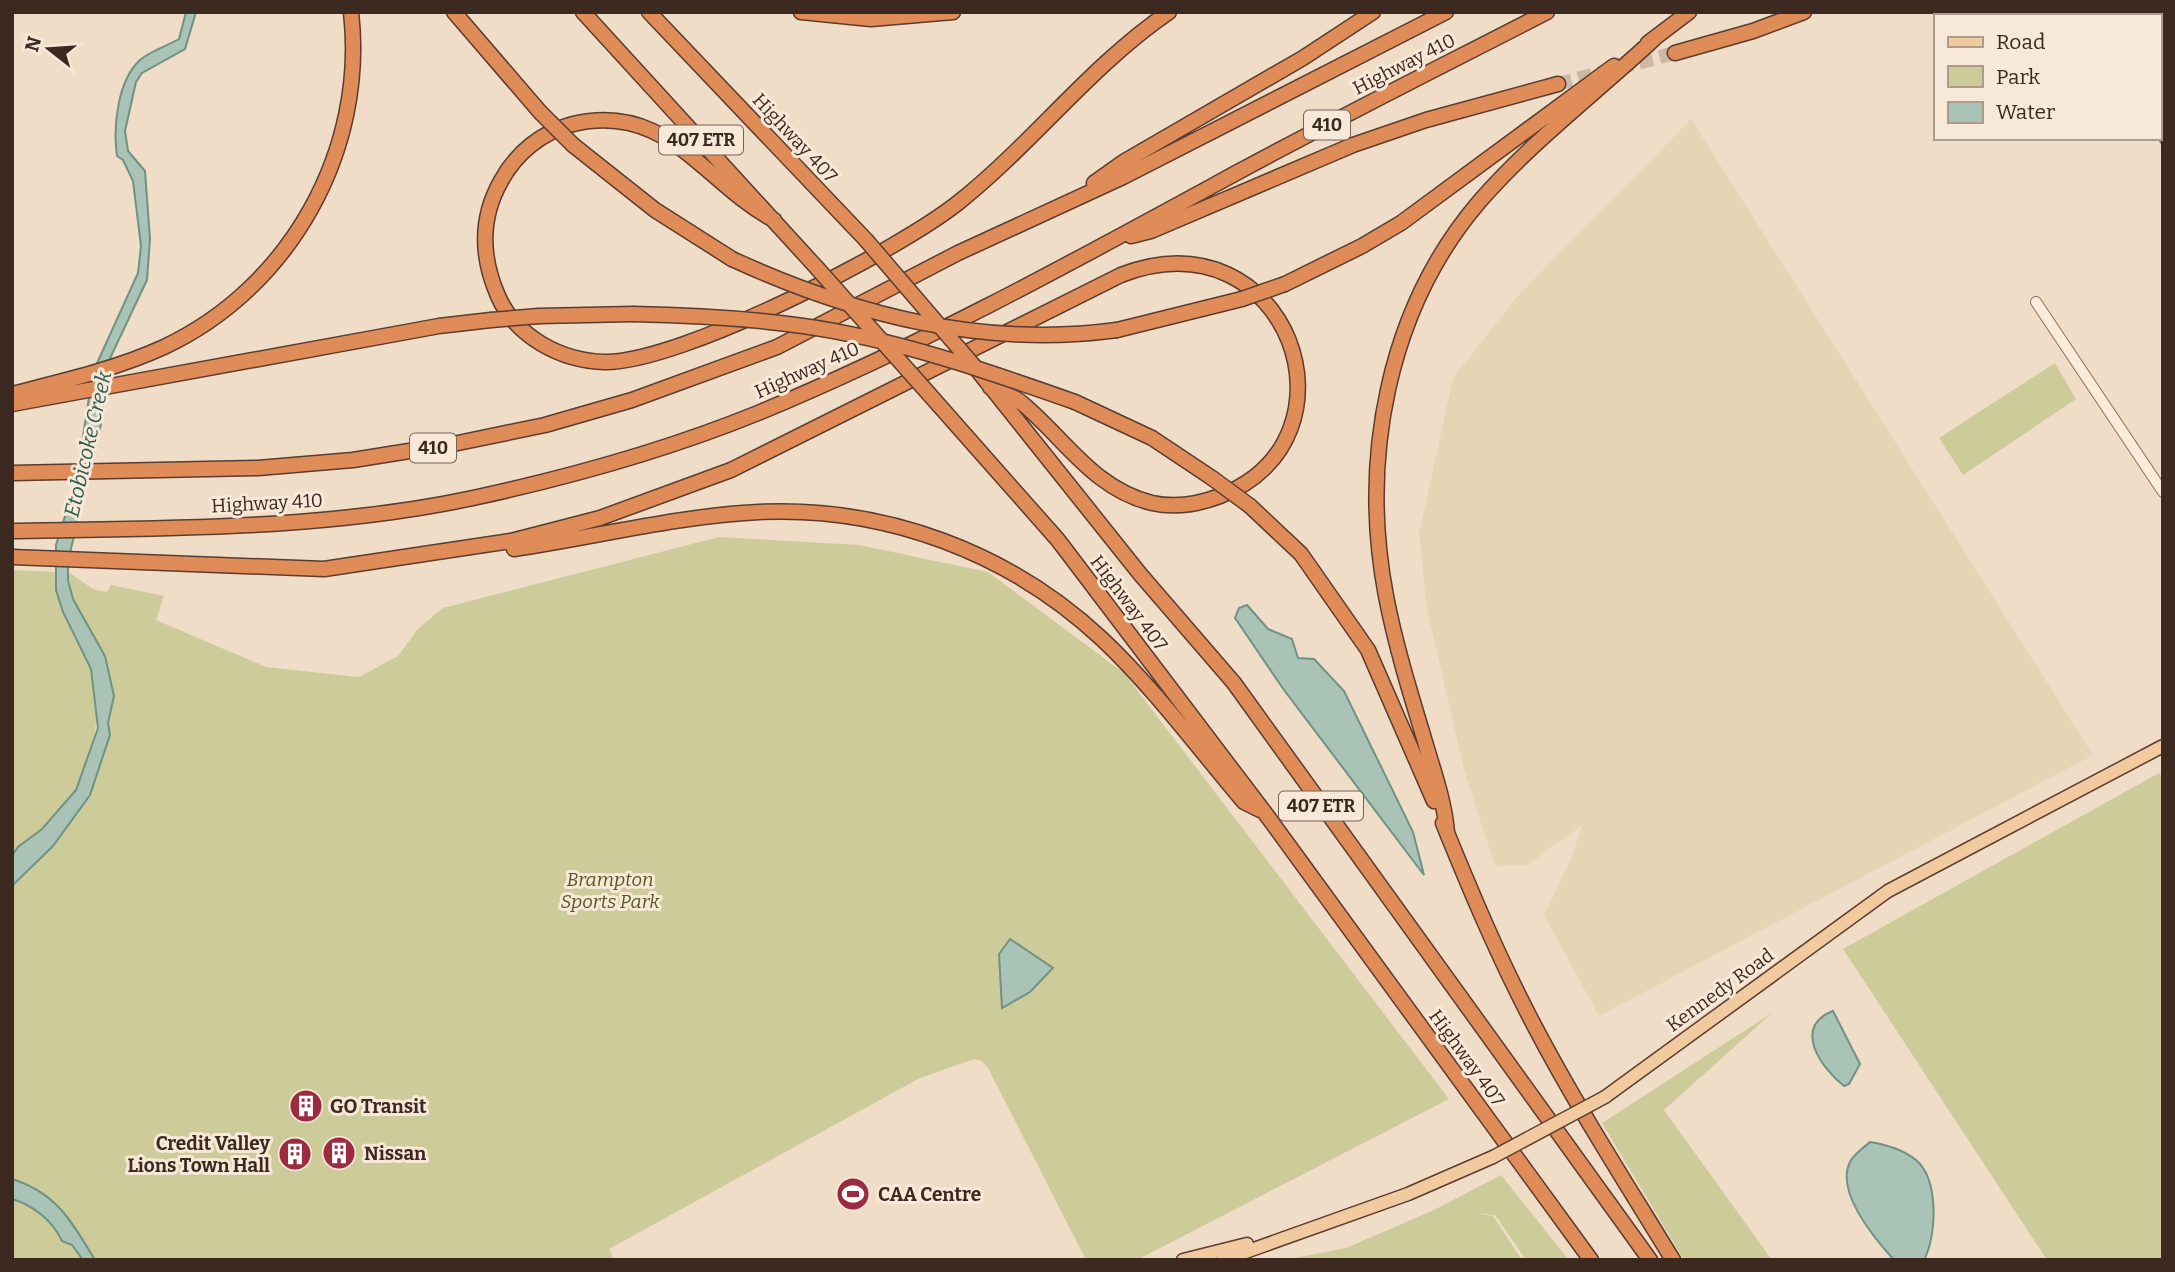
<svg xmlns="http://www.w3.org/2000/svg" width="2175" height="1272" viewBox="0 0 2175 1272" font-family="Bitter,serif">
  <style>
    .farmland { fill: #e5d5b5 }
    .green { fill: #cecb9b }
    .water { fill: #a9c3b7; stroke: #6f9283; stroke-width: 2 }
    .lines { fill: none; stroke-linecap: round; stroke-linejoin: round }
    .highway-tunnel { stroke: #ccb9a6; stroke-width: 14; stroke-dasharray: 14 7; stroke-linecap: butt }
    .minor-casing { stroke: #8c6d5c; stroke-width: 12 }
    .major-casing { stroke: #5a3c30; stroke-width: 15 }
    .highway-casing { stroke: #5a3c30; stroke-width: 17 }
    .minor { stroke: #faebdb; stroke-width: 10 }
    .major { stroke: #f2caa0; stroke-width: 12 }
    .highway { stroke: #df8c58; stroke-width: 14 }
    .major-bridge-casing { stroke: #5a3c30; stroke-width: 15; stroke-linecap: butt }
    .highway-bridge-casing { stroke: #5a3c30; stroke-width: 17; stroke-linecap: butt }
    .major-bridge { stroke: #f2caa0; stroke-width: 12 }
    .highway-bridge { stroke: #df8c58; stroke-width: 14 }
    .labels { text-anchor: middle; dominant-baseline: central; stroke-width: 6; stroke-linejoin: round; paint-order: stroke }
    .shield { fill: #f7e8d8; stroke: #746257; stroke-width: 2 }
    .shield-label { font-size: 18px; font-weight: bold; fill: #3c2920 }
    .street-label { font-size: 19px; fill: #3c2920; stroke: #f7e8d8 }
    .park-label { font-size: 19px; font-style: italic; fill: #555926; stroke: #f7e8d8 }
    .poi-label { font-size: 19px; font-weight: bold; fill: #3c2920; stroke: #f7e8d8; text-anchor: start }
    .water-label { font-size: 21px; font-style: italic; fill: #2f5c51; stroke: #f7e8d8 }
  </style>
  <rect width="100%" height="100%" fill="#f0ddc8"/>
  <path class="farmland" d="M1691,119L2093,755L1599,1016L1544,915L1572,857L1582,825L1527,865L1495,866L1464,770L1427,609L1419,534L1453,378L1516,298Z"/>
  <path class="green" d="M2055,363L2076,399L1963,475L1939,438Z
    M719,537L859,545L988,572L1124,673L1449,1099L1137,1260H1086L988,1068L982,1061L974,1059L920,1078L609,1249L614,1260H95C72,1222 57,1193 12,1179V886L53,846L110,735L108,723L114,696L105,656L73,599L68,572L93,589L107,592L111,585L164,596L156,620L266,667L359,677L398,656L418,629L443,608Z
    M12,570L56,572C56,609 77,634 90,667C103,701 96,760 75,791C66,803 54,816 43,827C33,838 20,843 12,856Z
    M2159,773L2163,778V1260H2047L1843,949Z
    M1772,1013L1664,1110L1772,1260H1684L1602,1123Z
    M1501,1175L1569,1260H1526L1495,1215L1475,1213L1493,1216L1522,1260H1284L1346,1248L1434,1210Z
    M12,1199C33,1205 53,1221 62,1241L72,1245L83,1260H12Z"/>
  <path class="water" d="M186,12H196L185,49L142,73L136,82L125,131L128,151L145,171L150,239L147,280L104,371L101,424L68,561V580L73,599L105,656L114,696L108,723L110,735L90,795L53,846L12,886V856L18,847L42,829L76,790L98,728L91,669L63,612L56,590V545L76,481L93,372L138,273L141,246L133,181L123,160L117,156C113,128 117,81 140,60C150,51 167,46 179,39Z
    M2163,48V146L2158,138L2159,49Z
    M1247,605L1268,629L1292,639L1298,658L1314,659L1344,691L1413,832L1424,875L1284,690L1235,618L1239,608Z
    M1010,939L1053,968L1030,992L1002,1008L999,954Z
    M1833,1011L1860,1064L1849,1084L1844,1086C1821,1068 1792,1027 1833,1011Z
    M1870,1142C1887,1145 1902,1149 1916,1160C1939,1179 1937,1236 1924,1260H1894C1875,1239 1835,1192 1850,1162C1853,1155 1864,1147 1870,1142Z
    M12,1179C57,1193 72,1222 95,1260H83L72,1245L62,1241C53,1221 33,1205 12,1199Z"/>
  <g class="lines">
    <path class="highway-tunnel" d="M1558,84L1675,53"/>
    <defs>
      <path id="minor" d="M2036,302L2163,492"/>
      <path id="major" d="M1605,1097L1888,891L2163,746
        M1183,1260L1247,1244
        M1223,1260L1408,1194L1493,1157"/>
      <path id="highway" d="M454,12L540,112
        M583,12L817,268
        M649,12L866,240
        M801,12L871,19L953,12
        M1648,43L1689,12
        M1675,53L1753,31L1804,12
        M573,145L655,210L732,259
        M1094,183L1125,161L1303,58L1373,12
        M774,220C703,182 668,102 573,124C542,132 516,153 501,181C480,218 481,257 498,296C516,337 561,361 605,362C680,363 898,251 959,202C1033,143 1090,66 1169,12
        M1131,236L1151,231L1353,145L1426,120L1558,84
        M1285,284L1362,246L1401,223L1614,66
        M539,316L633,314
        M1117,330L1242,299
        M974,366L1140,574L1234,683L1650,1260
        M12,394C63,381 116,369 164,347C290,288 367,150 351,12
        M929,394L1058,540L1265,813L1591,1260
        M1075,402L1152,438L1212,478
        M12,404L439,326L491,320
        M12,473L258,468L353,460L453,444L545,425L632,400L777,347L958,253L1123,177L1446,12
        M1250,506L1301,554L1368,650L1434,801
        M12,531C166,528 323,530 473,498C570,477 667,450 758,413C923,345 1082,257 1238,172C1340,117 1444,65 1547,12
        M514,549C595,537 677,516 759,512C886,506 1010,553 1102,639C1154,688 1198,748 1244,802L1260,810
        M12,557L324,569L511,541L600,518L731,470L1121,275C1288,211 1368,439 1220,496C1199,504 1174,508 1152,503C1094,489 1066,440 1023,404C1015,396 1001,392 990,387
        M1443,823C1471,892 1500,961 1535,1027C1577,1107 1626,1183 1673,1260
        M1447,832C1444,798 1432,767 1423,735C1409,689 1395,643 1386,596C1360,460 1387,310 1479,202C1531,142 1596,93 1654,39"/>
    </defs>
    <use href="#minor" class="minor-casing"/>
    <use href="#major" class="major-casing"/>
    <use href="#highway" class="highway-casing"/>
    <use href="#minor" class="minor"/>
    <use href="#major" class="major"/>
    <use href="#highway" class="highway"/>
    <defs>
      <path id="major-bridge" d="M1493,1157L1605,1097"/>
      <path id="highway-bridge" d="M540,112L573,145
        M866,240L974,366
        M732,259C854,315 982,348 1117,330
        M817,268L929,394
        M1242,299L1285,284
        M633,314C690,315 746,318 803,326C896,339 987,371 1075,402
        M491,320L539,316
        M1212,478L1250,506"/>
    </defs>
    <use href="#major-bridge" class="major-bridge-casing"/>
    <use href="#highway-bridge" class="highway-bridge-casing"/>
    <use href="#major-bridge" class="major-bridge"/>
    <use href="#highway-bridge" class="highway-bridge"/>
  </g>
  <defs>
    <symbol id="building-disc" viewBox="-11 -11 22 22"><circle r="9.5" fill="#9c2b3f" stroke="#f7e8d8"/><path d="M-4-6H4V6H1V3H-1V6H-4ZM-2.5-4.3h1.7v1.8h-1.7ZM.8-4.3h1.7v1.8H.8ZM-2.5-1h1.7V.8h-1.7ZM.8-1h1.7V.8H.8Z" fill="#fff"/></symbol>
    <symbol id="stadium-disc" viewBox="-11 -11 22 22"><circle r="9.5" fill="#9c2b3f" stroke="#f7e8d8"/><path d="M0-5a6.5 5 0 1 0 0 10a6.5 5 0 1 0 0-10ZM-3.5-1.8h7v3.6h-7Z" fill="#fff"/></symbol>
  </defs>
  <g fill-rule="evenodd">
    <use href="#building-disc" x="287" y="1087" width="38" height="38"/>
    <use href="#building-disc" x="320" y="1134" width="38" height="38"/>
    <use href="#building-disc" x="276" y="1135" width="38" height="38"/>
    <use href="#stadium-disc" x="834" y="1175" width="38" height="38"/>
  </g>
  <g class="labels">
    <g class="shield">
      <rect x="1304" y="110.5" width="46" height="29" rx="5"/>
      <rect x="659" y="125.5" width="84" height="29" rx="5"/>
      <rect x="410" y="433.5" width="46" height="29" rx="5"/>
      <rect x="1279" y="791.5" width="84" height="29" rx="5"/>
    </g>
    <g class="shield-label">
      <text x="1327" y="125">410</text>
      <text x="701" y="140">407 ETR</text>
      <text x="433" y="448">410</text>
      <text x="1321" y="806">407 ETR</text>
    </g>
    <g class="street-label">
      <text transform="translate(1404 64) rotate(-27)">Highway 410</text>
      <text transform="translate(795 138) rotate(47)">Highway 407</text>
      <text transform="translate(807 370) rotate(-24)">Highway 410</text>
      <text transform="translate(267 503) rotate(-3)">Highway 410</text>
      <text transform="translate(1129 603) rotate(53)">Highway 407</text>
      <text transform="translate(1720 990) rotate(-36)">Kennedy Road</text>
      <text transform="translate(1467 1058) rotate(54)">Highway 407</text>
    </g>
    <g class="park-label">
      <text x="610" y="879">Brampton<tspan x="610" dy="22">Sports Park</tspan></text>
    </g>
    <g class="poi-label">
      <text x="330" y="1106">GO Transit</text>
      <text x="270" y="1143" text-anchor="end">Credit Valley<tspan x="270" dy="22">Lions Town Hall</tspan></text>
      <text x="364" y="1153">Nissan</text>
      <text x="878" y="1194">CAA Centre</text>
    </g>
    <g class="water-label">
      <text transform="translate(88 444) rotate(-77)">Etobicoke Creek</text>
    </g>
  </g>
  <rect width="2175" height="1272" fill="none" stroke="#3c2920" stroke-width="28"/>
  <rect x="1934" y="14" width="228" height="126" fill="#f7e8d8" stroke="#ac9c8e" stroke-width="2"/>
  <rect x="1948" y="37" width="35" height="10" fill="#f2caa0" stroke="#ac9c8e" stroke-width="2"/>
  <text x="1996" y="49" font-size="21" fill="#3c2920">Road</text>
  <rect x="1948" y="66" width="35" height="21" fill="#cecb9b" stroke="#ac9c8e" stroke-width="2"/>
  <text x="1996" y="84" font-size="21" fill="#3c2920">Park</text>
  <rect x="1948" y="102" width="35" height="21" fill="#a9c3b7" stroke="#ac9c8e" stroke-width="2"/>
  <text x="1996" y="119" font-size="21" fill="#3c2920">Water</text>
  <g transform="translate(49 49) rotate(287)" stroke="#f7e8d8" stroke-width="5" paint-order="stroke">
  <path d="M0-5L12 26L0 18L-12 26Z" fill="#3c2920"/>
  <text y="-10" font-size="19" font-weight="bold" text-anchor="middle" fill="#3c2920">N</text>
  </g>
</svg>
